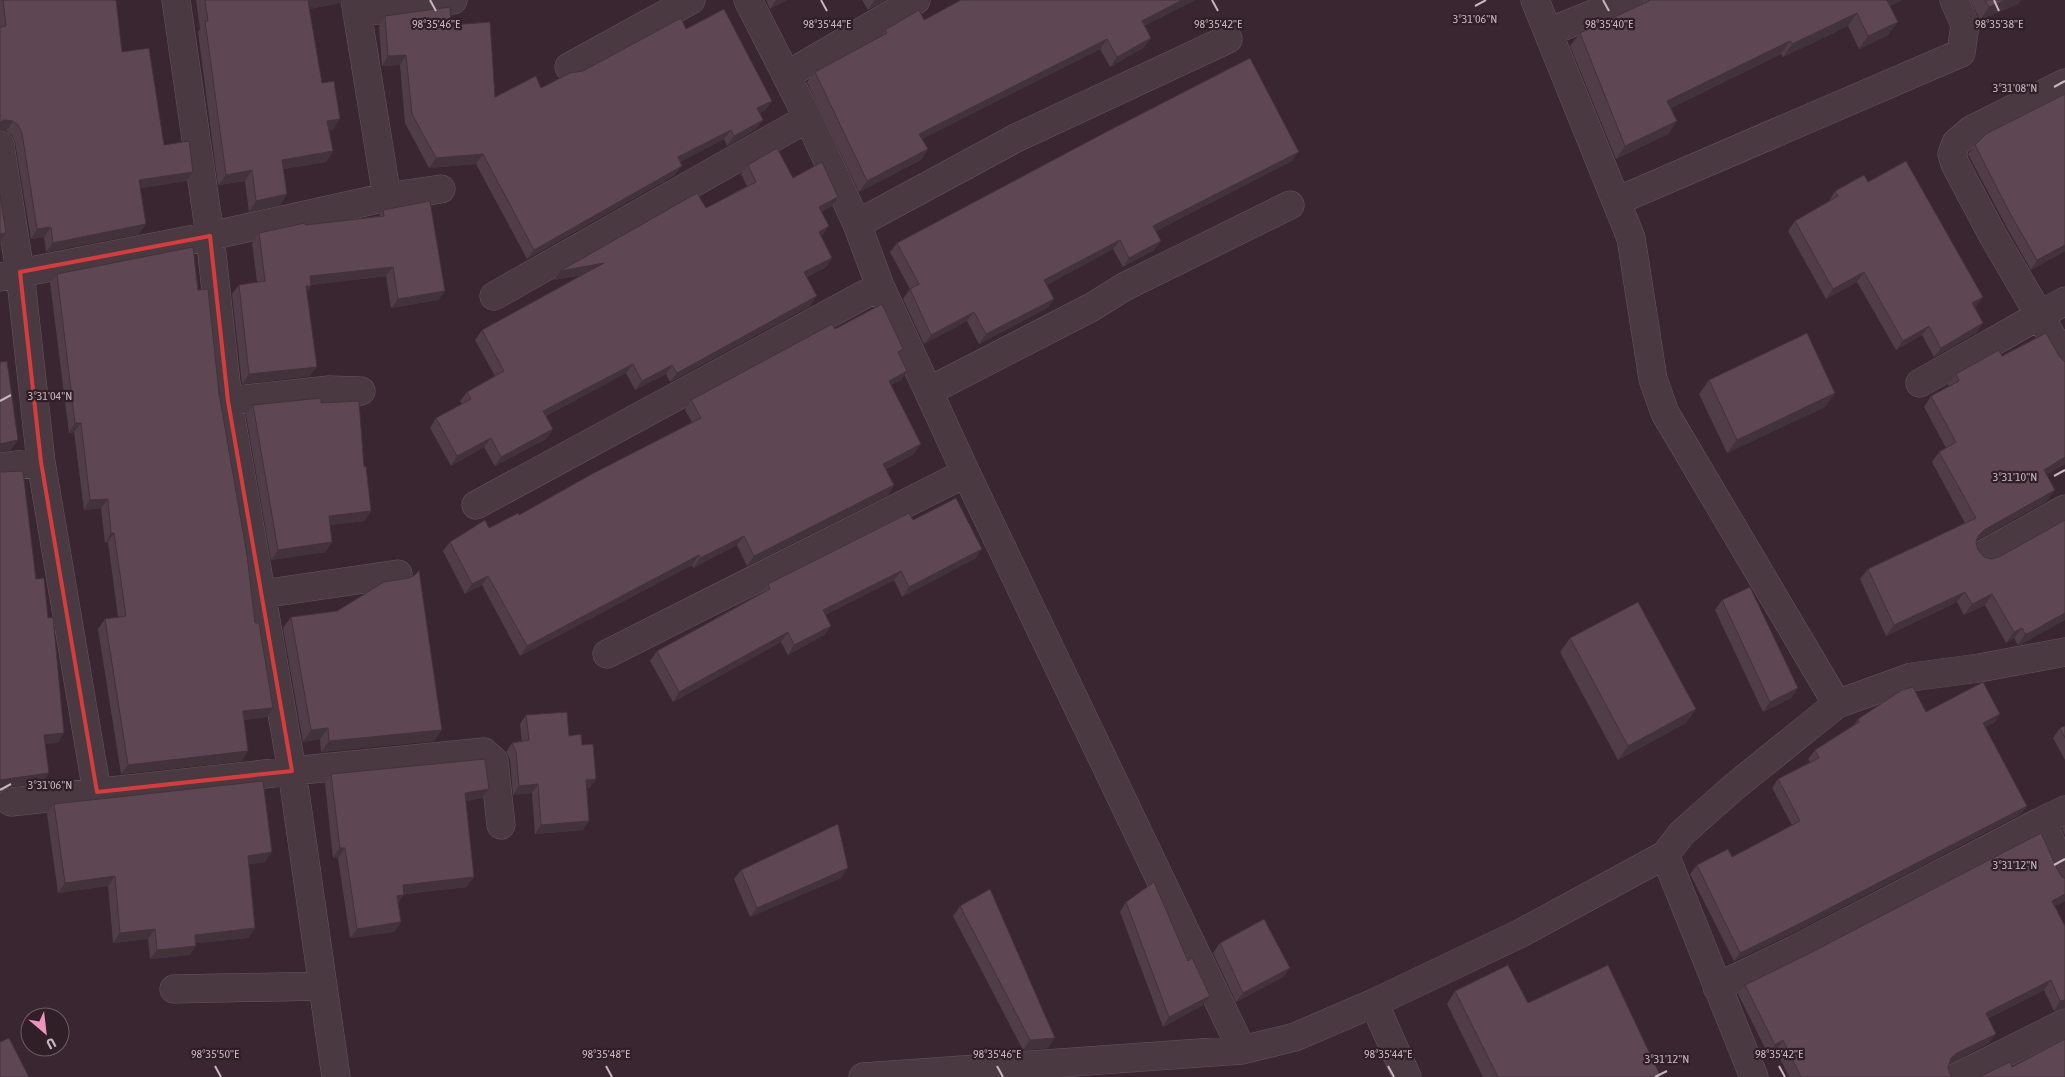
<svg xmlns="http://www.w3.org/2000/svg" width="2065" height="1077" viewBox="0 0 2065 1077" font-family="'Asap Condensed',sans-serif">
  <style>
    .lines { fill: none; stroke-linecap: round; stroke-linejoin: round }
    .minor-casing { stroke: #66555c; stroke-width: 29 }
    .minor { stroke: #4b3941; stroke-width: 28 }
    .wall { fill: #513d47 }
    .shaded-wall { fill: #423239 }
    .building { fill: #5e4752; stroke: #423239 }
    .marked { fill: none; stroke: #d43d3e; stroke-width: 4; stroke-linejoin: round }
    .ticks { fill: none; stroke: #c6b5bd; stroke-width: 2 }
    .ticks-label { font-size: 12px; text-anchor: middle; fill: #c6b5bd; stroke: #301f26; stroke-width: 4.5; stroke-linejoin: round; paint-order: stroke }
  </style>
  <rect width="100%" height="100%" fill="#3a2630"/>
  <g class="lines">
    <defs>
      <path id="minor" d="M176,0L210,236L228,401L292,771L336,1077
        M355,0L387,197
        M748,0L808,118L857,224L880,286L966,473L1242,1050
        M1535,0L1631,238L1653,379L1665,413L1837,704
        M357,13L453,0
        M1549,32L1627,0
        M569,67L691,0
        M787,75L916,0
        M2065,83L1971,130L1956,143L1952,154L1955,164L1992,234L2065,359
        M0,145L20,272L41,462L97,792
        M1617,201L1961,53L1965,25L1954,0
        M857,224L1016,138L1228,39
        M0,277L210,236L387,197L441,189
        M494,296L808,118
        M1920,383L2065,301
        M929,391L1092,307L1124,287L1290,205
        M228,401L329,390L361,391
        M0,467L41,462
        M476,505L880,286
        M1984,554L2065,509
        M262,594L398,574
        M607,654L966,473
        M11,802L292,771L484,752L494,761L501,825
        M2042,821L2065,875
        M1665,855L1754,1077
        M1717,987L1794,950L2042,821L2065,810
        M174,989L323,986
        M1374,1003L1407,1077
        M863,1077L1242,1050L1295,1037L1374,1003L1521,933L1665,855L1682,833L1734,787L1837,704L1912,677L1979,668L2065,652
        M1957,1077L2065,1023"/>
    </defs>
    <use href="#minor" class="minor-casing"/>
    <use href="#minor" class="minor"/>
  </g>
  <path class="wall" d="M0,0H116L122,52L164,145L193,172L186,181L140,188L139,234L46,252L44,237L31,239L15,142L12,135L6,131L0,130Z
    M196,0H342L340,3L309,9L322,83L333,130H329L333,151L326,162L283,169L287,194L280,205L249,212L245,181L218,185L198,32L200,29Z
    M766,0H787L770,9Z
    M862,0H885L868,10Z
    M961,0H1195L1144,26L1151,38L1143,48L1110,67L1100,49L922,139L928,149L921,160L859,192L807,82L815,72L880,37L885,30L924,20Z
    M1642,0H1902L1890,6L1888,35L1859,49L1848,26L1783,57L1781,54L1671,108L1677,121L1668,134L1616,159L1570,46L1580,33L1641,5L1642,3Z
    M1970,0H2021L2018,4L1980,20Z
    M385,16L451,25L495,97L541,88L686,29L772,101L765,110L760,113L763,120L756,129L727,146L724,139L680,162L675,175L527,259L476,164L429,168L405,123L400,65L382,66L379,26Z
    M2065,94V251L2031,270L2006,226L1968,154L1975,145Z
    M1292,161L1156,231L1161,241L1154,250L1123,267L1113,249L1047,285L1054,299L1047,308L979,344L967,321L924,344L903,299L910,289L890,252L897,243Z
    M748,165L793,178L832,206L821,212L822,236H821L832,258L826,267L807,277L810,306L670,382L666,374L635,390L626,373L546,416L553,429L546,439L495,466L484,447L451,466L430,428L436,418L462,404L460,401L467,392L495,376L475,340L482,330L582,275L554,280L560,271L706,208L747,186L741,174Z
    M1868,182L1983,297L1976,306L1975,307L1983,323L1976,333L1934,357L1922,335L1896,350L1857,282L1826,299L1788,231L1795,221L1829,201L1835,191Z
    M383,210L445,291L438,300L391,308L386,276L311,285L307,292L310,376L242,384L232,294L239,285L257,282L252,243L259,233L305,225L379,216Z
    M57,274L198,290L219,393L255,623L267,717L244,720L242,761L121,774L98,629L105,619L118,617L108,542L105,543L101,508L84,510L74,432L69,433L50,283Z
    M835,329L899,355L907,371L901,380L891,385L914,454L886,469L894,485L888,495L747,566L737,545L693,568L692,565L520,656L482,585L465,594L443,551L450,542L489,528L519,515L692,422L685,410L691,400Z
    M2002,356H2059L2065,362V464L2046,475L2047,501L1977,540L1976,542L1978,550L1984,557L1991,559L1999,557L2065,520L2022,644L2018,645L2014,638L2006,643L1985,605L1964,615L1957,602L1886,636L1860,579L1868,569L1965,523L1932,462L1939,452L1946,448L1924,407L1931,396L1949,386L1948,385L1956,374Z
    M1709,380L1835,393L1825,407L1727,453L1699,394Z
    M321,403L364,467L371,511L364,521L330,525L326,552L271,560L246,415L253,405Z
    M913,520L976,558L902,597L894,580L825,615L831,626L824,635L788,655L781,642L673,702L650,661L657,651L761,593L768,584Z
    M1722,600L1798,688L1791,698L1763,712L1715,610Z
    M291,617L434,741L321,752L320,739L303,742L283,628Z
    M1570,638L1686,723L1618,760L1560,652Z
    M1926,712L2000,714L1994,723L1985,727L2027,806L2021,814L1787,936L1734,961L1690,874L1697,865L1732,857L1792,825L1772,788L1778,779L1810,762L1808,759L1815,750L1854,725L1858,719Z
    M526,715L569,736L582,745L590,788H587L589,821L583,830L535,834L532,793L513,795L510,759L506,752L512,743L522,742L520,724Z
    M2065,726V760L2053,738L2060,728Z
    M331,774L482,798L466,801L467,887L404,894L398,903L401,922L394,932L350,938L338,858H333L325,783Z
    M54,804L265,862L249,864L255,928L248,938L196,943L190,955L150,959L148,939L113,943L108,886L58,893L47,814Z
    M2065,825V835L2062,829Z
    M741,870L841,878L750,917L734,879Z
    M2058,871L2062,877L2065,878V901L2055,906L2065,1008L2054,1011L2044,990L1989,1018V1043L1949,1064L1948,1067L1950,1074L1952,1077H1789L1776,1050L1768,1054L1738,994L1745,985Z
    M1126,902L1203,1005L1163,1027L1120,912Z
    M960,906L1048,1048L1023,1050L953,916Z
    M1220,943L1290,968L1283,977L1236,1002L1213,953Z
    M1455,991L1528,1003L1661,1077H1483L1447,1004Z"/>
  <path class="shaded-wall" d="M311,0H342L340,3L300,11L308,1Z
    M776,0H787L770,9Z
    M875,0H885L868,10Z
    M1182,0H1195L1134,31L1142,21Z
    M1886,0H1902L1877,12Z
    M2006,0H2021L2018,4L1980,20L1989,7Z
    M1857,13L1848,26L1783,57L1792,44Z
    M1898,22L1888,35L1859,49L1868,36Z
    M1151,38L1143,48L1110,67L1117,57Z
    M1107,39L1100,49L912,144L919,134Z
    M1790,41L1781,54L1658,114L1667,101Z
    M406,55L400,65L382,66L388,56Z
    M772,101L765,110L751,118L757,108Z
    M340,119L333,130L320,132L327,121Z
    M4,120L13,121L6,131L0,130V122Z
    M763,120L756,129L727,146L734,136Z
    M1677,121L1668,134L1616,159L1625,146Z
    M731,130L724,139L671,167L678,157Z
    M928,149L921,160L859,192L867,181Z
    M333,151L326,162L274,170L282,160Z
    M1299,152L1292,161L1147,236L1153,226Z
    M483,154L476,164L429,168L436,158Z
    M682,166L675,175L527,259L534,250Z
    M252,170L245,181L218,185L226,175Z
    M193,172L186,181L132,190L139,180Z
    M287,194L280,205L249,212L256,201Z
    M838,197L832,206L812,216L819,207Z
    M146,224L139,234L46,252L53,243Z
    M829,226L822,236L812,241L819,232Z
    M51,227L44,237L31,239L37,229Z
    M6,233L0,242V234Z
    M1120,240L1113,249L1038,290L1044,280Z
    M1161,241L1154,250L1123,267L1129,258Z
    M2065,245V251L2031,270L2037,260Z
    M832,258L826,267L797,281L804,272Z
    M604,263L598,272L554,280L560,271Z
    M393,267L386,276L304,286L310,276Z
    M1864,272L1857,282L1826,299L1833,289Z
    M306,286H311L305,296Z
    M445,291L438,300L391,308L398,299Z
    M817,296L810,306L670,382L677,373Z
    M1983,297L1976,306L1965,312L1972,303Z
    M1054,299L1047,308L979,344L986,334Z
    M974,312L967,321L924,344L931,335Z
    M1983,323L1976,333L1934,357L1941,348Z
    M1929,326L1922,335L1896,350L1903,341Z
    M633,364L626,373L536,421L543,411Z
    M672,365L666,374L635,390L642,381Z
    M317,367L310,376L242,384L249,374Z
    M907,371L901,380L882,390L889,381Z
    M1835,393L1825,407L1727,453L1737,440Z
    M75,423H81L74,432L69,433Z
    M553,429L546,439L495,466L501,457Z
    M491,438L484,447L451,466L457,456Z
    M18,440L11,450L0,452V444Z
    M921,444L914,454L876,473L883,464Z
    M2065,457V464L2036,481L2044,470Z
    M894,485L888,495L747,566L754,556Z
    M2055,490L2047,501L1976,541L1978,536L1984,530Z
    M108,499L101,508L84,510L90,500Z
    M371,511L364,521L322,526L329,516Z
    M111,533H114L108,542L105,543Z
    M744,536L737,545L693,568L700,558Z
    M332,542L326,552L271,560L278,550Z
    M982,549L976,558L902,597L909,587Z
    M699,555L692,565L520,656L527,646Z
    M901,571L894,580L816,619L823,610Z
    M488,576L482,585L465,594L472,584Z
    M1965,592L1957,602L1886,636L1894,625Z
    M1992,594L1985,605L1964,615L1972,604Z
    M2065,613V620L2022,644L2018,645L2025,634Z
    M831,626L824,635L788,655L794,645Z
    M2022,628L2014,638L2006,643L2014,632Z
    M788,632L781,642L673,702L679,692Z
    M1798,688L1791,698L1763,712L1770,702Z
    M273,708L267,717L237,721L243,711Z
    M1696,709L1686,723L1618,760L1628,746Z
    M2000,714L1994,723L1977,732L1983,723Z
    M328,728L320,739L303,742L311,730Z
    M442,730L434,741L321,752L329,741Z
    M64,733L58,743L38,745L44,735Z
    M248,751L242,761L121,774L128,765Z
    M49,773L42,783L0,789V780Z
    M596,779L590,788L580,789L586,780Z
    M538,784L532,793L513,795L519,786Z
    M489,789L482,798L458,803L465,793Z
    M2027,806L2021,814L1787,936L1734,961L1740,953Z
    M589,821L583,830L535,834L541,825Z
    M340,848H345L338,858H333Z
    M272,852L265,862L241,865L248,856Z
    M848,868L841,878L750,917L757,908Z
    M115,876L108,886L58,893L65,883Z
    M474,877L467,887L396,894L403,885Z
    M2065,894V901L2046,911L2052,901Z
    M404,895L398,904L397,896Z
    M401,922L394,932L350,938L357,929Z
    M255,928L248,938L189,944L195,935Z
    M155,929L148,939L113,943L120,933Z
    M196,946L190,955L150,959L157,950Z
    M1290,968L1283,977L1236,1002L1243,993Z
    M2051,980L2044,990L1980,1023L1986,1013Z
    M1210,996L1203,1005L1163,1027L1169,1017Z
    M2065,1000V1008L2054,1011L2060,1001Z
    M1996,1034L1989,1043L1950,1063L1944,1068L1951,1058L1957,1053Z
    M1055,1038L1048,1048L1023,1050L1030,1040Z
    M1783,1040L1776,1050L1768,1054L1775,1045Z"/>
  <path class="building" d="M3,0H116L122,52L149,48L164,145L189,141L193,172L139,180L146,224L53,243L51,227L37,229L22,133L18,125L13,121L4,120L0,122V27L6,26Z
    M205,0H311L308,1L322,83L334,81L340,119L327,121L333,151L282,160L287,194L256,201L252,170L226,175L205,21H208Z
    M961,0H1182L1142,21L1151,38L1117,57L1107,39L919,134L928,149L867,181L815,72L887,33L885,30L919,10L924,20Z
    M1649,0H1887L1898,22L1868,36L1857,13L1792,44L1790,41L1667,101L1677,121L1625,146L1580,33L1649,1Z
    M1985,0H2006L1989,7Z
    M450,7L451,25L490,22L495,97L536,76L541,88L570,73L583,71L681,18L686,29L724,9L772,101L757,108L763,120L734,136L731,130L678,157L682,166L534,250L483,154L436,158L412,114L406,55L388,56L385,16Z
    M1250,58L1299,152L1153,226L1161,241L1129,258L1120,240L1044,280L1054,299L986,334L974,312L931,335L910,289L919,284L897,243L1106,132Z
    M2065,94V245L2037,260L2012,217L1975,145L1986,134Z
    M777,148L793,178L822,162L838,197L819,207L829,226L819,232L832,258L804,272L817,296L677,373L672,365L642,381L633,364L543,411L553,429L501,457L491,438L457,456L436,418L471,399L467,392L504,371L482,330L604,263L560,271L697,193L706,208L756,182L748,165Z
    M1906,161L1983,297L1972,303L1983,323L1941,348L1929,326L1903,341L1864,272L1833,289L1795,221L1838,196L1835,191L1864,175L1868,182Z
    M0,194L6,233L0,234Z
    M430,201L445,291L398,299L393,267L310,276L311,286H306L317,367L249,374L239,285L265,281L259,233L305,223V225L384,216L383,210Z
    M193,247L198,290L208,289L219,393L247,555L255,623H259L273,708L243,711L248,751L128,765L105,619L126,616L114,533H111L108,499L90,500L81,423H75L57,274Z
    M882,304L903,349L898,352L907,371L889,381L921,444L883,464L894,485L754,556L744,536L700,558L699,555L527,646L488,576L472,584L450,542L485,520L489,528L518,513L519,515L590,475L701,418L691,400L832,324L835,329Z
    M1807,333L1835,393L1737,440L1709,380Z
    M2046,333L2059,356L2065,362V457L2044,470L2055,490L1984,530L1978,536L1976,542L1978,550L1984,557L1991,559L1999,557L2065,520V613L2029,633L2025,634L2022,628L2014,632L1992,594L1972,604L1965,592L1894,625L1868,569L1976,518L1939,452L1956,442L1931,396L1959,381L1956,374L1999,350L2002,356Z
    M7,361L18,440L0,444V362Z
    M321,398V403L359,401L364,467L366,466L371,511L329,516L332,542L278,550L253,405Z
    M0,471L1,472L23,471L36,579L44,578L48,618L53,617L64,733L44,735L49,773L0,780Z
    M956,498L982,549L909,587L901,571L823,610L831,626L794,645L788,632L679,692L657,651L770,589L768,584L909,513L913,520Z
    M419,570L442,730L329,741L328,728L311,730L291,617L337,611L384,582L409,578L415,575Z
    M1750,587L1798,688L1770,702L1722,600Z
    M1638,602L1696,709L1628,746L1570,638Z
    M1983,682L2000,714L1983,723L2027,806L1793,927L1740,953L1697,865L1728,849L1732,857L1800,821L1778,779L1819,758L1815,750L1859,722L1858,719L1902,690L1913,687L1926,712Z
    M567,712L569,736L581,734L582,745L593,744L596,779L586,780L589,821L541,825L538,784L519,786L516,751L512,743L529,740L526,715Z
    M2065,726V738L2060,728Z
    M485,759L489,789L465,793L474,877L403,885L404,895L397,896L401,922L357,929L345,848H340L331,774Z
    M263,781L272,852L248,856L255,928L195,935L196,946L157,950L155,929L120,933L115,876L65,883L54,804Z
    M838,824L848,868L757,908L741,870Z
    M2041,833L2058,871L2062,877L2065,878V894L2052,901L2065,926V1000L2060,1001L2051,980L1986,1013L1996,1034L1957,1053L1951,1058L1948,1067L1950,1074L1952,1077H1801L1783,1040L1775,1045L1745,985L1808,954Z
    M1154,882L1188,961L1192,958L1210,996L1169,1017L1126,902Z
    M990,889L1055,1038L1030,1040L960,906Z
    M1264,919L1290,968L1243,993L1220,943Z
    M1508,965L1528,1003L1608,965L1661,1077H1498L1455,991Z
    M9,1038L29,1077H0V1042Z
    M2065,1039V1077H1979L2010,1062L2012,1067Z"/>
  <path class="marked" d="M210,236L228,401L292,771L97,792L41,462L20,272Z"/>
  <path class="ticks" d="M430,0L436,11M821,0L827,11M1212,0L1218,11M1603,0L1609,11M1994,0L1999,11M1475,6L1486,0M2054,87L2065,81M0,401L11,395M2054,476L2065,470M0,790L11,784M2054,865L2065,859M215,1066L221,1077M606,1066L612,1077M997,1066L1003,1077M1388,1066L1394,1077M1779,1066L1785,1077M1655,1077L1667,1071"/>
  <g class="ticks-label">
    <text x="1475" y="23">3°31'06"N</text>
    <text x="1999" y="28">98°35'38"E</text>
    <text x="436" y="28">98°35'46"E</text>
    <text x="827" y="28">98°35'44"E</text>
    <text x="1218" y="28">98°35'42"E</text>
    <text x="1609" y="28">98°35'40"E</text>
    <text x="2015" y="92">3°31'08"N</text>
    <text x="50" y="400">3°31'04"N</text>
    <text x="2015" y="481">3°31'10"N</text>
    <text x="50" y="789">3°31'06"N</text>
    <text x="2015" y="869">3°31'12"N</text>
    <text x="215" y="1058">98°35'50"E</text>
    <text x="606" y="1058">98°35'48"E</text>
    <text x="997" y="1058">98°35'46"E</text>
    <text x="1388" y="1058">98°35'44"E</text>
    <text x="1779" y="1058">98°35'42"E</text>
    <text x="1667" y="1063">3°31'12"N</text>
  </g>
  <g transform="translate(45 1032) rotate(152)"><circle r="24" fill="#301f26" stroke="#6c5b62"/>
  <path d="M0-4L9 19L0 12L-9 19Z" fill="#ec94bb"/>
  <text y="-8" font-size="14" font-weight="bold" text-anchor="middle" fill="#c6b5bd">U</text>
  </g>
</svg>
